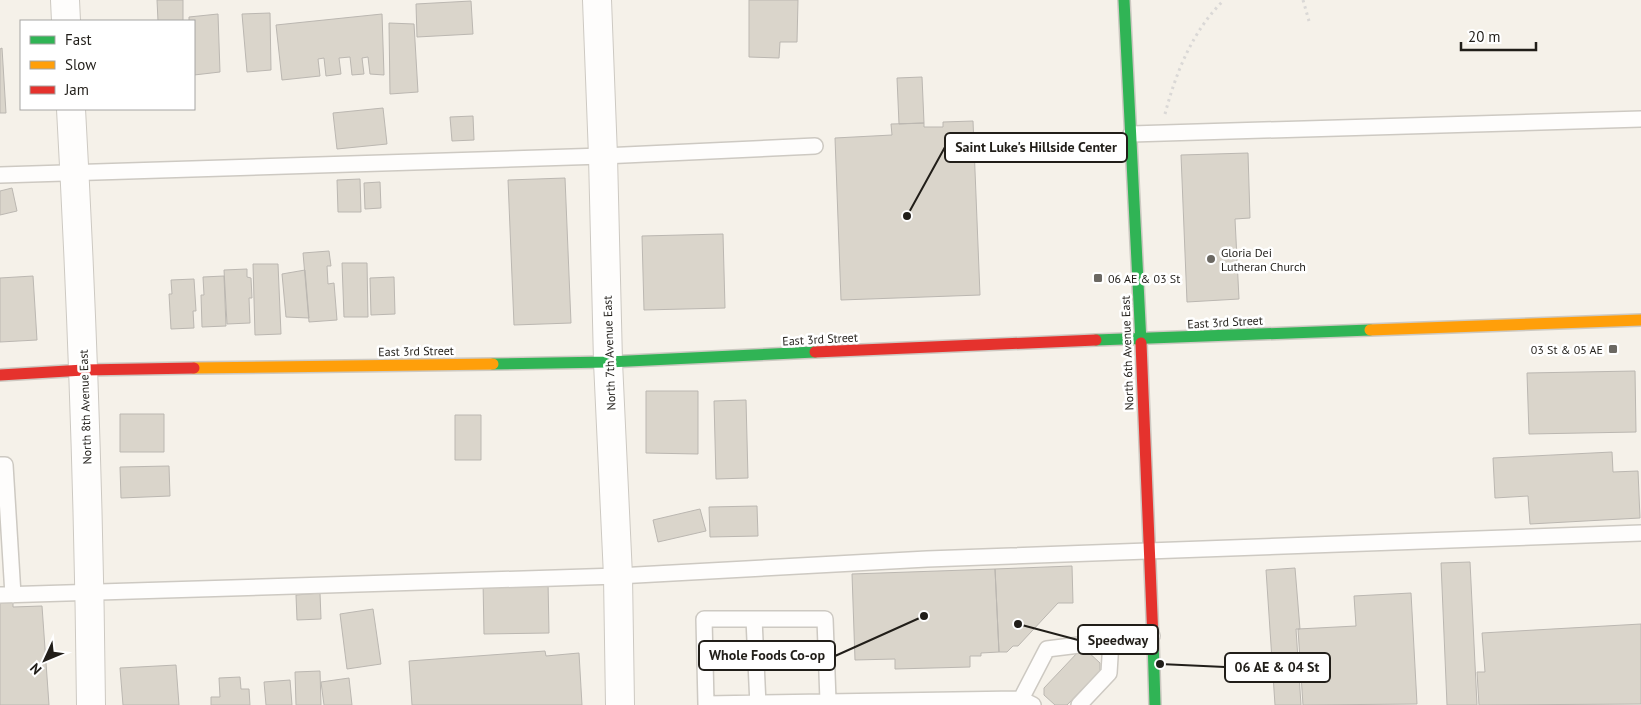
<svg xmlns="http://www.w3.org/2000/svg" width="1641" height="705" viewBox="0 0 1641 705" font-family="'PT Sans',sans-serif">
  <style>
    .building { fill: #dad5cb; stroke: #bbb7b1 }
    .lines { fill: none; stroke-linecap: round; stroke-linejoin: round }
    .lane-casing { stroke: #cdc9c2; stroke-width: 18 }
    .street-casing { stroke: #cdc9c2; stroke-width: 30 }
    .fast-casing { stroke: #cdc9c2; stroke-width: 14 }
    .slow-casing { stroke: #cdc9c2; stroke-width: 14 }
    .jam-casing { stroke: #cdc9c2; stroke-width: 14 }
    .path { stroke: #dad8d6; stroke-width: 3; stroke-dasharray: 2.5 4; stroke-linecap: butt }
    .lane { stroke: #fefdfc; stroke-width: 15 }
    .street { stroke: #fefdfc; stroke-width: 28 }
    .fast { stroke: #30b455; stroke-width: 11 }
    .slow { stroke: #ff9f0a; stroke-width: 11 }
    .jam { stroke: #e5322d; stroke-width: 11 }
    .poi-dot { fill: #6b6862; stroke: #fff; stroke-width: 2 }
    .labels { text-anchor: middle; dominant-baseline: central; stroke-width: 5; stroke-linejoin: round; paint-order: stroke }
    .poi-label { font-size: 12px; fill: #211e19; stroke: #fff; text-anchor: start }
    .street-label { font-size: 12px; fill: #211e19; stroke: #fff }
    .leader { fill: none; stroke: #211e19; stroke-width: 2 }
    .callout-dot { fill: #211e19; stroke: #fff; stroke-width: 2 }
    .callout { fill: #fff; stroke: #211e19; stroke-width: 2 }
    .callout-label { font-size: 14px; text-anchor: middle; font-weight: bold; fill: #211e19 }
  </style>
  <rect width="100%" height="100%" fill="#f5f1e9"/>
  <path class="building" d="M157,0H183V21H158Z
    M749,0H798L797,42H780L779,58L749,57Z
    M471,1L473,34L417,37L416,4Z
    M270,13L271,70L247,72L242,14Z
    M218,14L220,72L194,75V21H189V17Z
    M382,14L384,75L370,74L368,57L362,58L364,74L352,75L350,57L339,58L341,74L326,76L324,58L318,59L320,76L282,80L276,25Z
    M389,23L414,24L418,92L390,94Z
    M2,48L6,113H0V49Z
    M922,77L924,123L899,124L897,78Z
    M383,108L387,144L337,149L333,113Z
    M473,116L474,140L452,141L450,117Z
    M973,121L980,295L841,300L835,138L892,135L891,124L924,123V127H943V122Z
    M1248,153L1250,218L1235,219L1239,299L1187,302L1181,155Z
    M565,178L571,323L514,325L508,180Z
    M360,179L361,212H338L337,180Z
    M380,182L381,208L365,209L364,183Z
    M12,188L17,211L0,215V191Z
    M723,234L725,308L644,310L642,236Z
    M329,251L331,266H327L328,284L334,283L337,320L309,322L303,253Z
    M342,263H367L368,317H344Z
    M253,264H278L281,334L255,335Z
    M247,269V277L251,278L252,298H249L250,323L227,324L224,270Z
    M305,270L309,318L286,317L282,274Z
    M33,276L37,340L0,342V278Z
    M224,276L226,326L202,327L201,295H204L203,277Z
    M394,277L395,314L371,315L370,278Z
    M194,279L196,311H193L194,328L171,329L169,294H172L171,280Z
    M1635,371L1636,432L1529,434L1527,373Z
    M646,391H698V454L646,453Z
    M746,400L748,478L716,479L714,401Z
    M120,414H164V452H120Z
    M455,415H481V460H455Z
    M1612,452L1613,472L1638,471L1640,518L1530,524L1528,496L1495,498L1493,458Z
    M169,466L170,496L121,498L120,467Z
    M757,506L758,536L710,537L709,507Z
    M700,509L706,531L658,542L653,520Z
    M1470,562L1477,705H1447L1441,563Z
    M1072,566L1073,603H1058L1018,646H1013L1007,652H999L995,569Z
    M1295,568L1300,629H1296L1301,705H1275L1266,570Z
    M995,569L999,652L981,653V656H970V667L895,669V659L855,660L852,574Z
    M483,581H548L549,633L484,634Z
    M320,593L321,619L297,620L296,595Z
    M1411,593L1417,704L1303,705L1298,629L1356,626L1354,596Z
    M13,599V607L42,606L49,705H0V600Z
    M373,609L381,664L347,669L340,614Z
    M1641,624V704L1479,705L1477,672H1485L1482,633Z
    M1086,650L1100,663V671L1067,705H1055L1044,695V688L1079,651Z
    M545,651L546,656L579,653L582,705H412L409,661Z
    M176,665L179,705H123L120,668Z
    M320,671L321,705H296L295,672Z
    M240,677L241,689H249L250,705H211V697H220L219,678Z
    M349,678L352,705H324L321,682Z
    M290,680L292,705H266L264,682Z"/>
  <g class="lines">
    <defs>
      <path id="lane" d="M1131,134L1641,119
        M0,175L603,156L815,146
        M0,465H5L13,595
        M0,595L618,576L927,559L1641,533
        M754,619L758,705
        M828,701L825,619H704L706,704L1021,699L1033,705
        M1021,705V699L1047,649L1152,636
        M1079,705L1109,673L1111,641"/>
      <path id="street" d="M65,0L66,21
        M597,0L603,156L608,362L618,576L620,705
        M71,109C82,307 89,506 91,705"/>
      <path id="fast" d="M1124,0L1141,343
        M1096,340L1370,330
        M493,364L608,362L815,352
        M1153,640L1155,705"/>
      <path id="slow" d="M1370,330L1641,320
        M194,368L493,364"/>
      <path id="jam" d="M1141,343L1153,640
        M815,352L1096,340
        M0,375L84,370L194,368"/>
    </defs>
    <use href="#lane" class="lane-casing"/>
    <use href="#street" class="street-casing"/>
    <use href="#fast" class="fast-casing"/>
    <use href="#slow" class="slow-casing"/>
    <use href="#jam" class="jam-casing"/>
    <path class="path" d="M1303,0L1309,21
      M1165,114C1176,72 1193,30 1224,0"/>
    <use href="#lane" class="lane"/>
    <use href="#street" class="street"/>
    <use href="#fast" class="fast"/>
    <use href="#slow" class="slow"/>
    <use href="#jam" class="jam"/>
  </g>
  <g class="poi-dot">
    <circle cx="1211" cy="259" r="5"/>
    <rect x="1093" y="273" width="10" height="10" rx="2.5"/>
    <rect x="1608" y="344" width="10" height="10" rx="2.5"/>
  </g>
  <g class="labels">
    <g class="poi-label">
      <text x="1221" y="252">Gloria Dei<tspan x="1221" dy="14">Lutheran Church</tspan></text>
      <text x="1108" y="278">06 AE &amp; 03 St</text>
      <text x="1603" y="349" text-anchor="end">03 St &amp; 05 AE</text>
    </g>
    <g class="street-label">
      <text transform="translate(1225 322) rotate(-3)">East 3rd Street</text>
      <text transform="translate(820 339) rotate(-3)">East 3rd Street</text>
      <text transform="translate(416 351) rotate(-1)">East 3rd Street</text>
      <text transform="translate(609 353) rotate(-92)">North 7th Avenue East</text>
      <text transform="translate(1127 353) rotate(-92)">North 6th Avenue East</text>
      <text transform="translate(85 407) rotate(-92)">North 8th Avenue East</text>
    </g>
  </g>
  <path class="leader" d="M907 216L945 147M1018 624L1078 640M924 616L835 656M1160 664L1225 667"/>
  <g class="callout-dot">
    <circle cx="907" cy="216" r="5"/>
    <circle cx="1018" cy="624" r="5"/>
    <circle cx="924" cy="616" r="5"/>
    <circle cx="1160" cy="664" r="5"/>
  </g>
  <g class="callout">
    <rect x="945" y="133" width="182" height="29" rx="5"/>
    <rect x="1078" y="625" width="80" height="29" rx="5"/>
    <rect x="699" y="641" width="136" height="29" rx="5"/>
    <rect x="1225" y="653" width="105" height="29" rx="5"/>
  </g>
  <g class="callout-label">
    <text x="1036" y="152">Saint Luke's Hillside Center</text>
    <text x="1118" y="645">Speedway</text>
    <text x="767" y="660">Whole Foods Co-op</text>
    <text x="1277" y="672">06 AE &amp; 04 St</text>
  </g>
  <rect x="20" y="20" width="175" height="90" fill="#ffffff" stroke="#a6a5a3"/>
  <rect x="30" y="36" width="25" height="8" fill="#30b455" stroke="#a6a5a3"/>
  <text x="65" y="45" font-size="15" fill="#211e19">Fast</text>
  <rect x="30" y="61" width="25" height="8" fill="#ff9f0a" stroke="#a6a5a3"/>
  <text x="65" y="70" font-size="15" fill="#211e19">Slow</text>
  <rect x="30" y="86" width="25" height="8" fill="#e5322d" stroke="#a6a5a3"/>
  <text x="65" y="95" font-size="15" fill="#211e19">Jam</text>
  <g transform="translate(45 660) rotate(226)" stroke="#ffffff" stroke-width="4" paint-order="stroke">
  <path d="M0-4L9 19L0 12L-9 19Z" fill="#211e19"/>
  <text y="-8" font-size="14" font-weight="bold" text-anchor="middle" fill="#211e19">N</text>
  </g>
  <path d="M1461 42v8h75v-8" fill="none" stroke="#211e19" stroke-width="2.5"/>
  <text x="1468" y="42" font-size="15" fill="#211e19" stroke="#ffffff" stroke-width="4" paint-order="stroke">20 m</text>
</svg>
